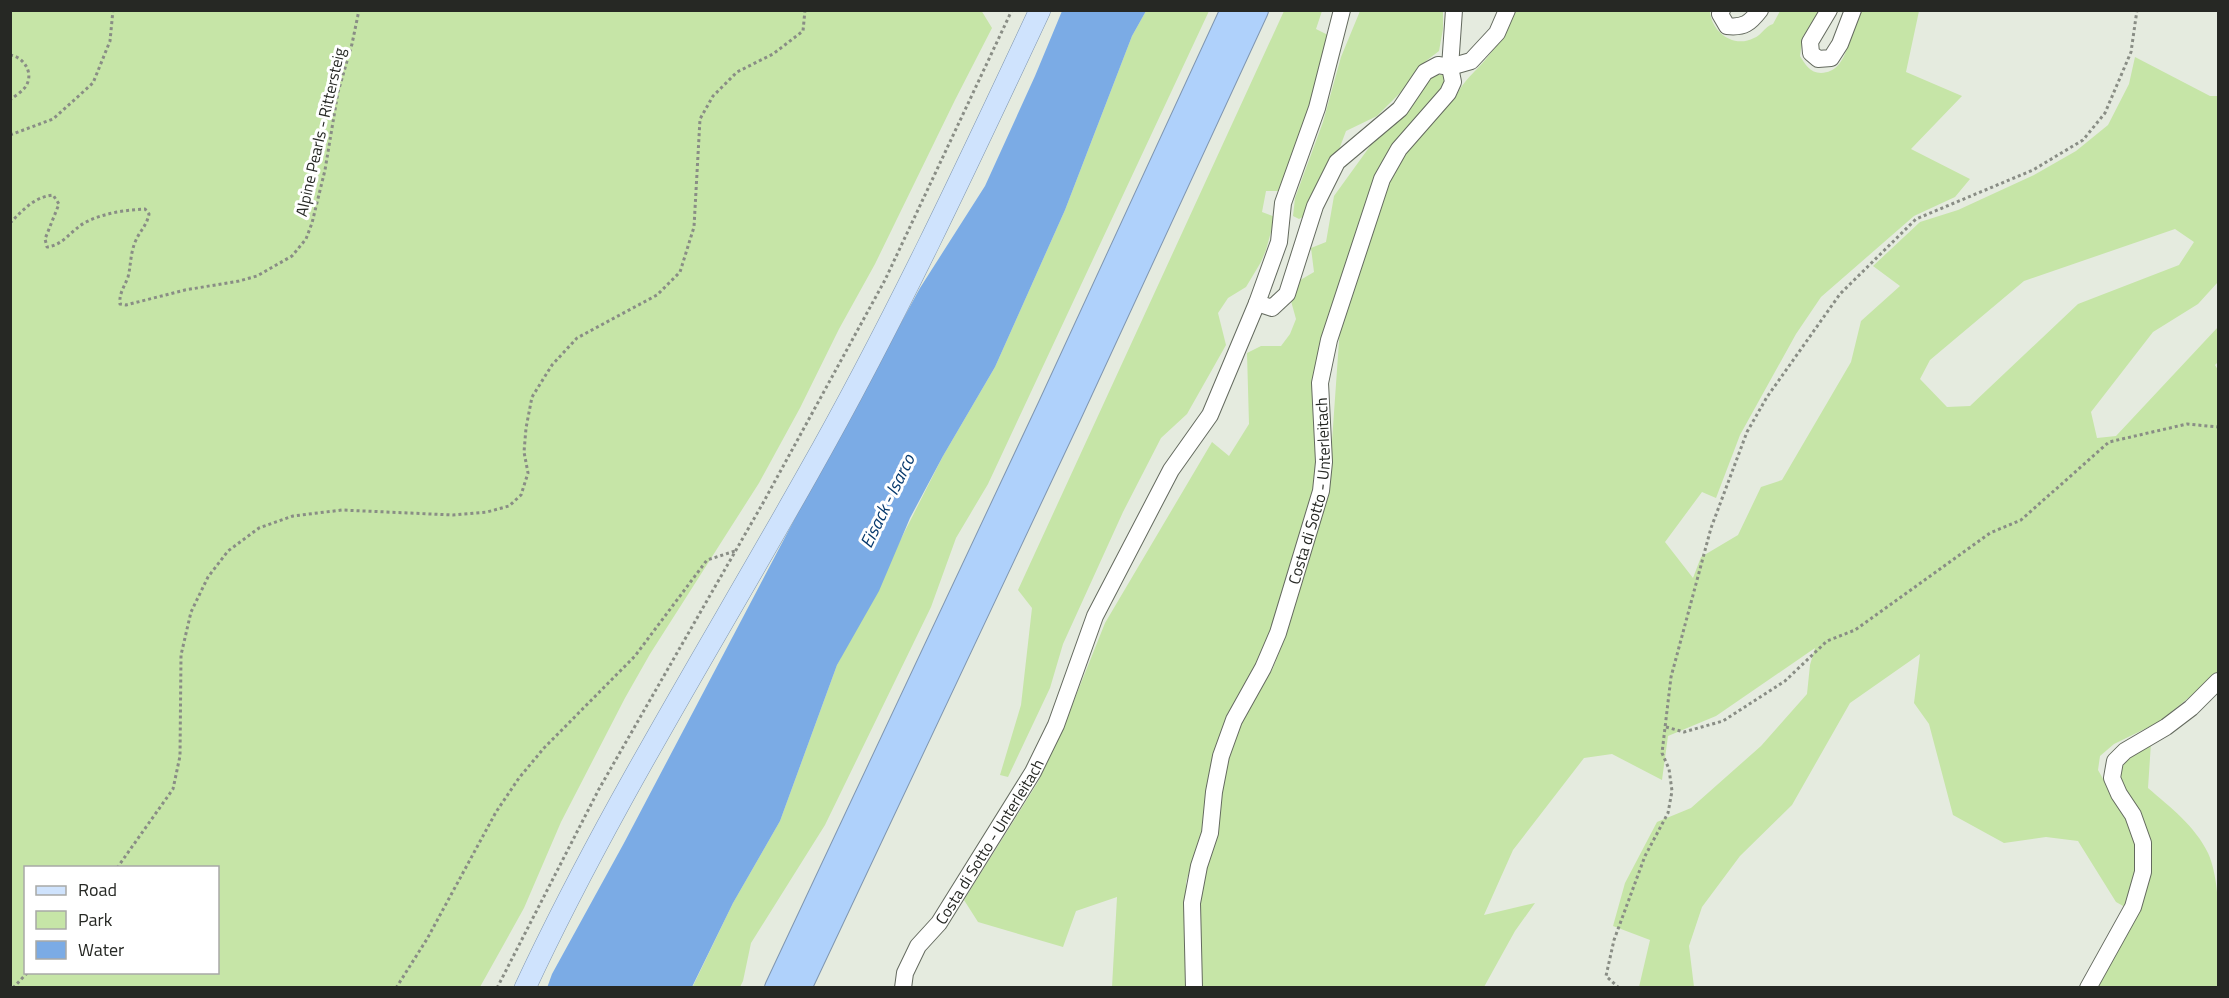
<svg xmlns="http://www.w3.org/2000/svg" width="2229" height="998" viewBox="0 0 2229 998" font-family="'Titillium Web',sans-serif">
  <style>
    .green { fill: #c6e5a7; fill-rule: evenodd }
    .water { fill: #7babe5 }
    .lines { fill: none; stroke-linecap: round; stroke-linejoin: round }
    .minor-casing { stroke: #646a5f; stroke-width: 18 }
    .major-casing { stroke: #7f96b0; stroke-width: 22 }
    .highway-casing { stroke: #7f96b0; stroke-width: 26 }
    .path { stroke: #898d85; stroke-width: 3; stroke-dasharray: 3 3; stroke-linecap: butt }
    .minor { stroke: #fff; stroke-width: 16 }
    .major { stroke: #cfe3fd; stroke-width: 21 }
    .highway { stroke: #afd1fb; stroke-width: 24 }
    .labels { text-anchor: middle; dominant-baseline: central; stroke-width: 6; stroke-linejoin: round; paint-order: stroke }
    .street-label { font-size: 16px; fill: #262824; stroke: #fff }
    .water-label { font-size: 18px; font-style: italic; fill: #06396d; stroke: #fff }
  </style>
  <rect width="100%" height="100%" fill="#e5ebdf"/>
  <path class="green" d="M981,10L992,28L955,100L875,264L839,329L800,408L759,483L650,654L625,698L561,822L524,908L480,987H11V11ZM26,868H218V972H26Z
    M1146,11H1209L988,484L956,538L931,607L825,825L751,943L743,981L740,987L692,988L733,903L780,821L837,665L943,456L995,367L1065,210L1132,36Z
    M1284,11H1322L1316,29L1328,35L1317,82L1280,191H1266L1262,212L1275,217L1266,250L1261,262L1246,287L1228,298L1218,313L1226,345L1187,414L1161,438L1123,512L1063,644L1050,688L1008,777L1000,775L1021,705L1032,608L1018,590Z
    M1360,11H1443V29L1439,51L1426,61L1410,83L1377,116L1346,131L1337,155L1308,214L1299,219L1293,216L1295,198L1323,122L1341,57Z
    M1515,11H1710C1711,31 1733,49 1754,38C1762,35 1764,27 1773,24L1780,11H1823L1803,36L1800,56C1805,64 1810,73 1821,73C1851,72 1848,29 1859,11H1919L1906,72L1962,96L1911,149L1970,179L1955,197L1914,216L1821,297L1796,334L1740,435L1716,498L1702,492L1665,542L1693,578L1701,557L1738,535L1761,487L1782,480L1851,362L1861,321L1900,286L1873,266L1920,222L1958,210L2034,175L2076,151L2108,125L2129,84L2135,57L2210,96H2218V282L2198,304L2153,332L2091,412L2097,438L2116,436L2218,327V362L2215,365L2218,370V670L2214,677L2159,722L2114,744L2100,756L2098,770L2111,793L2137,830L2138,871L2125,907L2116,902L2078,841L2046,837L2004,843L1953,815L1929,724L1914,703L1920,654L1850,703L1792,805L1740,856L1702,907L1689,946L1694,987H1639L1650,940L1613,926L1625,883L1657,822L1691,808L1761,746L1807,694L1810,665L1815,648L1716,716L1668,736L1662,780L1612,754L1584,758L1513,850L1484,915L1535,903L1515,931L1484,987L1200,988L1197,905L1220,789L1238,728L1273,668L1285,638L1329,484L1340,327L1386,187L1405,154L1456,96C1463,81 1475,72 1486,59C1499,44 1507,29 1515,11ZM2175,229L2194,242L2179,265L2078,304L1970,406L1947,407L1920,379L1930,360L2024,281Z
    M1431,75H1444L1446,84L1394,145L1324,329L1312,384L1316,472L1310,504L1273,624L1255,669L1217,746L1208,779L1203,829L1186,882V987H1112L1117,897L1076,911L1063,947L978,922L964,900L1038,782L1061,733L1105,623L1212,442L1229,456L1249,424L1247,353L1261,346H1281L1290,334L1296,319L1291,301L1297,282L1314,272L1311,248L1326,242L1334,196L1373,142Z
    M2151,743L2148,788C2170,807 2195,826 2208,853C2223,886 2218,950 2218,987L2097,986L2147,873L2120,780C2122,756 2133,754 2151,743Z"/>
  <path class="water" d="M1062,11H1146L1132,36L1065,210L995,367L943,456L910,518L879,591L837,665L780,821L733,903L692,987L547,988L552,974L624,843L811,488L920,288L985,186L1035,76Z"/>
  <g class="lines">
    <defs>
      <g id="minor">
        <path d="M1342,10L1317,108L1283,203L1279,242L1257,303L1272,308L1287,294L1315,206L1337,162L1400,109L1425,72L1438,65L1450,67L1471,61L1497,33L1507,10"/>
        <path d="M1722,10L1720,14L1727,26C1744,28 1750,23 1760,10"/>
        <path d="M1829,10L1810,42L1811,53L1818,59L1831,58L1840,44L1853,10"/>
        <path id="s1" d="M903,988L905,973L918,946L939,923L1033,772L1056,725L1095,616L1171,470L1210,415L1257,303"/>
        <path id="s2" d="M1194,988L1192,903L1199,866L1210,833L1214,792L1221,756L1234,720L1263,668L1278,633L1321,491L1324,462L1320,383L1329,340L1382,179L1399,149L1448,93L1453,82L1450,67L1454,10"/>
        <path d="M2088,988L2133,907L2143,872V843L2133,815L2119,794L2112,778L2115,761L2125,751L2166,727L2191,708L2218,681"/>
      </g>
      <path id="major" d="M525,988C608,810 713,643 809,472C894,322 967,166 1040,10"/>
      <path id="highway" d="M777,988L1050,407L1233,10
        M799,988L1069,415L1256,10"/>
    </defs>
    <use href="#minor" class="minor-casing"/>
    <use href="#major" class="major-casing"/>
    <use href="#highway" class="highway-casing"/>
    <path class="path" d="M10,55C24,57 34,73 26,86C23,91 15,96 10,100
      M10,135L53,119L93,83L110,41L113,10
      M10,223C23,210 34,197 53,195L59,204L45,239L47,247C64,245 71,230 86,222C104,213 125,210 145,209L149,214C147,225 140,231 136,240C130,253 131,266 128,277C124,288 119,293 120,304L126,305L185,290L239,281L257,276L292,256L306,239L312,223L325,170L338,92L352,44L359,10
      M1666,727L1684,732L1723,721L1785,681L1827,641L1855,630L1990,533L2021,520L2109,442L2187,424L2218,427
      M117,868L173,789L180,756L181,655L191,612L208,577L228,551L259,528L293,516L342,510L453,515L487,512L509,506L521,495L528,473L524,452L526,428L532,397L552,365L577,338L657,295L680,272L694,227L700,119L713,96L737,72L773,54L803,31L805,10
      M13,988L28,972
      M396,988L427,939L496,812L519,778L544,748L635,656L707,560L735,551
      M497,988L599,789L763,503L885,280L1012,10
      M1619,988L1606,976L1614,940L1645,856L1668,813L1672,791L1669,769L1662,753L1671,677L1711,528L1747,432L1767,397L1840,294L1916,219L2033,170L2083,140L2105,113L2131,52L2137,10"/>
    <use href="#minor" class="minor"/>
    <use href="#major" class="major"/>
    <use href="#highway" class="highway"/>
  </g>
  <g class="labels">
    <g class="street-label">
      <text transform="translate(320 132) rotate(-77)">Alpine Pearls - Rittersteig</text>
      <text stroke="none"><textPath href="#s2" startOffset="518">Costa di Sotto - Unterleitach</textPath></text>
      <text stroke="none"><textPath href="#s1" startOffset="172">Costa di Sotto - Unterleitach</textPath></text>
    </g>
    <g class="water-label">
      <text transform="translate(887 501) rotate(-64)">Eisack - Isarco</text>
    </g>
  </g>
  <rect width="2229" height="998" fill="none" stroke="#262824" stroke-width="24"/>
  <rect x="24" y="866" width="195" height="108" fill="#ffffff" stroke="#a8a9a7" stroke-width="1.5"/>
  <rect x="36" y="886" width="30" height="9" fill="#cfe3fd" stroke="#a8a9a7" stroke-width="1.5"/>
  <text x="78" y="896" font-size="18" fill="#262824">Road</text>
  <rect x="36" y="911" width="30" height="18" fill="#c6e5a7" stroke="#a8a9a7" stroke-width="1.5"/>
  <text x="78" y="926" font-size="18" fill="#262824">Park</text>
  <rect x="36" y="941" width="30" height="18" fill="#7babe5" stroke="#a8a9a7" stroke-width="1.5"/>
  <text x="78" y="956" font-size="18" fill="#262824">Water</text>
</svg>
